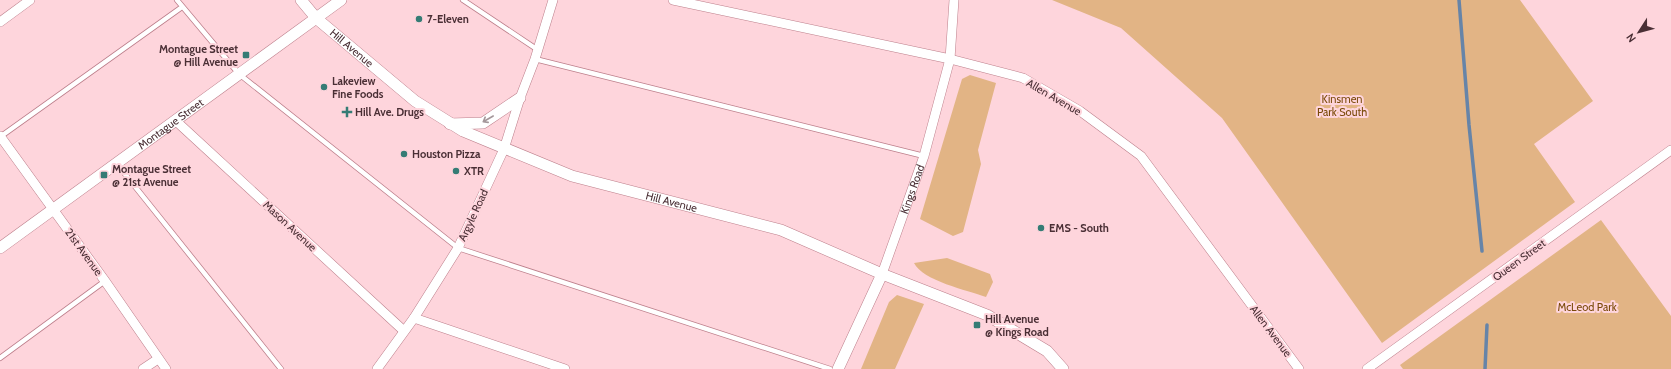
<svg xmlns="http://www.w3.org/2000/svg" width="1671" height="369" viewBox="0 0 1671 369" font-family="Cabin,sans-serif">
  <style>
    .green { fill: #e2b485 }
    .lines { fill: none; stroke-linecap: round; stroke-linejoin: round }
    .stream { stroke: #6684a8; stroke-width: 3.5 }
    .service-casing { stroke: #bd7f8b; stroke-width: 6 }
    .minor-casing { stroke: #bd7f8b; stroke-width: 10 }
    .tertiary-casing { stroke: #bd7f8b; stroke-width: 12 }
    .service { stroke: #fff; stroke-width: 4.5 }
    .minor { stroke: #fff; stroke-width: 9 }
    .tertiary { stroke: #fff; stroke-width: 11 }
    .oneway { stroke: #a4979a }
    .poi-dot { fill: #357c75; stroke: #fed5dc; stroke-width: 1.5 }
    .labels { text-anchor: middle; dominant-baseline: central; stroke-width: 4; stroke-linejoin: round; paint-order: stroke }
    .poi-label { font-size: 11px; font-weight: bold; fill: #4a2f35; stroke: #fed5dc; text-anchor: start }
    .street-label { font-size: 11px; fill: #4a2f35; stroke: #fed5dc }
    .park-label { font-size: 11px; fill: #7a4a09; stroke: #fed5dc }
  </style>
  <rect width="100%" height="100%" fill="#fed5dc"/>
  <path class="green" d="M1052,0H1520L1593,101L1534,144L1575,202L1382,343L1222,118L1121,28Z
    M970,75L996,83L978,150L981,164L963,232L953,236L920,219L962,79Z
    M1601,220L1671,316V369H1403L1400,365Z
    M947,258L990,274L993,282L986,297C967,290 923,281 914,263Z
    M897,295L924,304L895,369H861L889,302Z"/>
  <g class="lines">
    <path class="stream" d="M1459,0L1469,125L1482,251
      M1485,369L1487,325"/>
    <defs>
      <path id="service" d="M177,0L239,74L458,248L830,369
        M463,0L538,50
        M535,59L924,156
        M0,137L182,7
        M117,164L281,369
        M0,358L105,281"/>
      <g id="minor">
        <path d="M673,0L950,59L1023,78L1080,111L1141,156L1299,369"/>
        <path d="M0,22L30,0"/>
        <path d="M176,121L404,331"/>
        <path d="M0,136L105,281L166,369"/>
        <path id="s1" d="M882,274L924,156L950,59L954,0"/>
        <path d="M414,318L565,369"/>
        <path d="M143,369L158,359"/>
        <path d="M377,369L414,318L458,248L504,149L520,98L535,59L553,0"/>
        <path d="M1367,369L1671,150"/>
      </g>
      <g id="tertiary">
        <path id="s2" d="M301,0L316,18L415,101L463,131L572,176L781,230L882,274L987,315L1047,351L1063,369"/>
        <path d="M450,124L483,123L520,98"/>
        <path id="s3" d="M0,248L341,0"/>
        <path d="M838,369L882,274"/>
      </g>
    </defs>
    <use href="#service" class="service-casing"/>
    <use href="#minor" class="minor-casing"/>
    <use href="#tertiary" class="tertiary-casing"/>
    <use href="#service" class="service"/>
    <use href="#minor" class="minor"/>
    <use href="#tertiary" class="tertiary"/>
  </g>
  <defs><path id="oneway-shaft" d="M-6 0H5M1.5-3L5.5 0L1.5 3" fill="none" stroke-width="1.6" stroke-linecap="round" stroke-linejoin="round"/></defs>
  <use class="oneway" href="#oneway-shaft" transform="translate(488 119) rotate(150)"/>
  <g class="poi-dot">
    <circle cx="419" cy="19" r="4"/>
    <rect x="242" y="51" width="8" height="8" rx="2"/>
    <circle cx="324" cy="87" r="4"/>
    <path d="M345 106h4v4h4v4h-4v4h-4v-4h-4v-4h4z"/>
    <circle cx="404" cy="154" r="4"/>
    <circle cx="456" cy="171" r="4"/>
    <rect x="100" y="171" width="8" height="8" rx="2"/>
    <circle cx="1041" cy="228" r="4"/>
    <rect x="973" y="321" width="8" height="8" rx="2"/>
  </g>
  <g class="labels">
    <g class="poi-label">
      <text x="427" y="19">7-Eleven</text>
      <text x="238" y="49" text-anchor="end">Montague Street<tspan x="238" dy="13">@ Hill Avenue</tspan></text>
      <text x="332" y="81">Lakeview<tspan x="332" dy="13">Fine Foods</tspan></text>
      <text x="355" y="112">Hill Ave. Drugs</text>
      <text x="412" y="154">Houston Pizza</text>
      <text x="112" y="169">Montague Street<tspan x="112" dy="13">@ 21st Avenue</tspan></text>
      <text x="464" y="171">XTR</text>
      <text x="1049" y="228">EMS - South</text>
      <text x="985" y="319">Hill Avenue<tspan x="985" dy="13">@ Kings Road</tspan></text>
    </g>
    <g class="street-label">
      <text stroke="none"><textPath href="#s2" startOffset="70">Hill Avenue</textPath></text>
      <text transform="translate(1054 97) rotate(30)">Allen Avenue</text>
      <text stroke="none"><textPath href="#s3" startOffset="211">Montague Street</textPath></text>
      <text stroke="none"><textPath href="#s1" startOffset="90">Kings Road</textPath></text>
      <text stroke="none"><textPath href="#s2" startOffset="430">Hill Avenue</textPath></text>
      <text transform="translate(473 215) rotate(-65)">Argyle Road</text>
      <text transform="translate(290 226) rotate(43)">Mason Avenue</text>
      <text transform="translate(84 252) rotate(54)">21st Avenue</text>
      <text transform="translate(1519 260) rotate(-36)">Queen Street</text>
      <text transform="translate(1271 331) rotate(53)">Allen Avenue</text>
    </g>
    <g class="park-label">
      <text x="1342" y="99">Kinsmen<tspan x="1342" dy="13">Park South</tspan></text>
      <text x="1587" y="307">McLeod Park</text>
    </g>
  </g>
  <g transform="translate(1639 32) rotate(234)" stroke="#fed5dc" stroke-width="3" paint-order="stroke">
  <path d="M0-3L7 15L0 10L-7 15Z" fill="#4a2f35"/>
  <text y="-6" font-size="11" font-weight="bold" text-anchor="middle" fill="#4a2f35">N</text>
  </g>
</svg>
